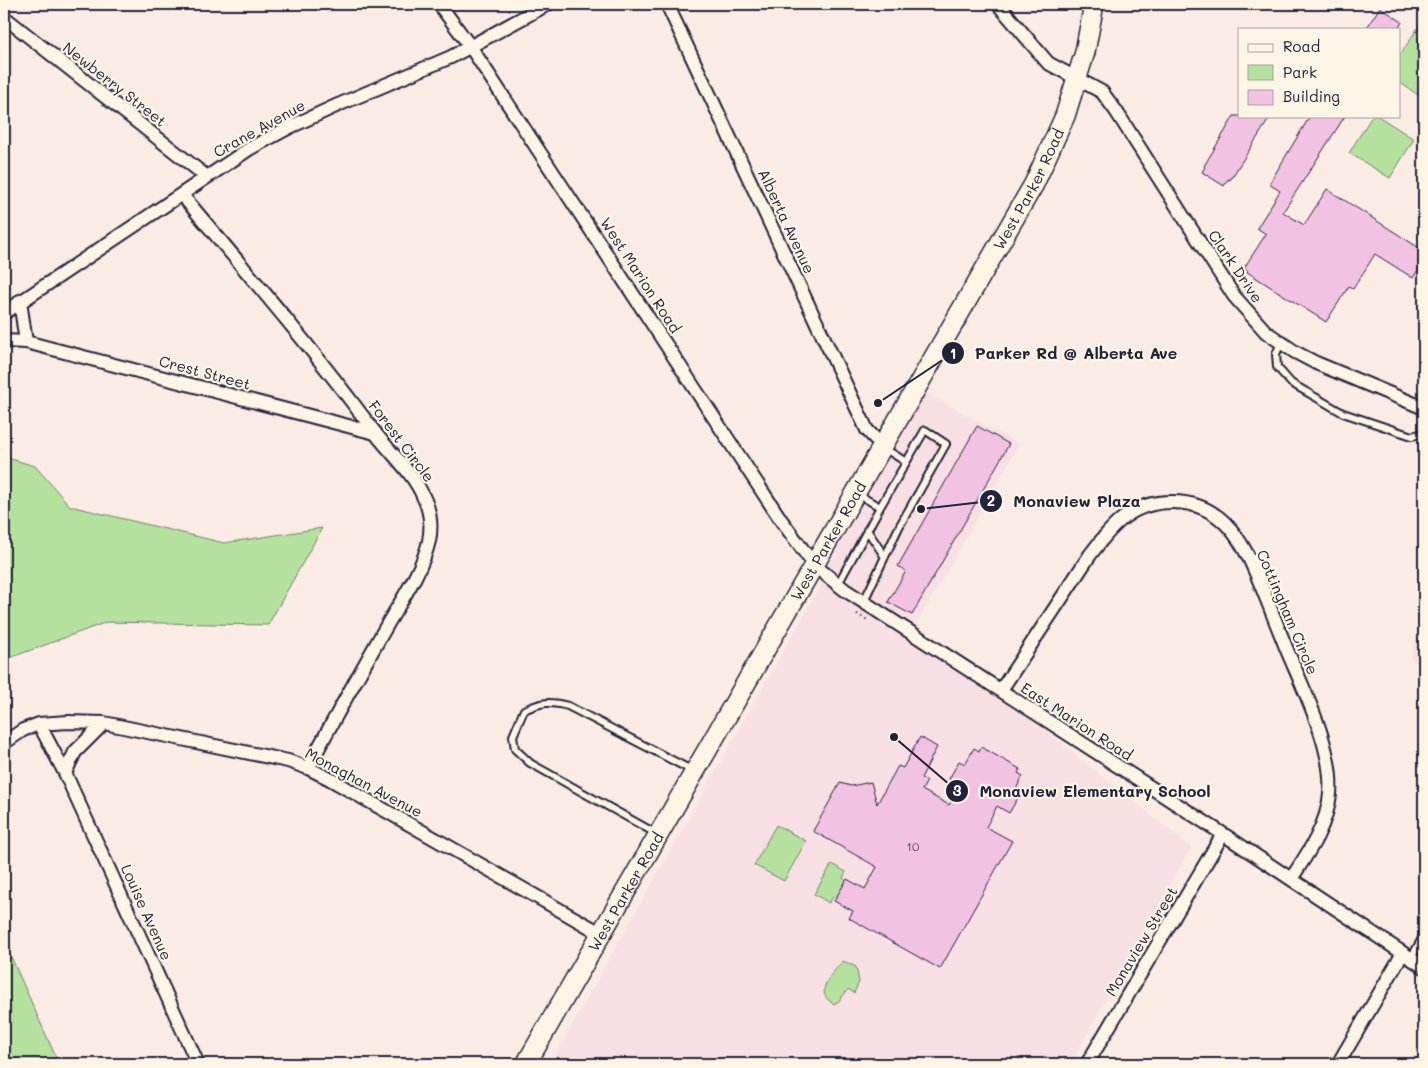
<svg xmlns="http://www.w3.org/2000/svg" width="1428" height="1068" viewBox="0 0 1428 1068" font-family="Mali,sans-serif">
  <style>
    .built { fill: #f8dfe4 }
    .green { fill: #b5e19e; stroke: #6c826c }
    .building { fill: #f2c2e3; stroke: #22223b }
    .lines { fill: none; stroke-linecap: round; stroke-linejoin: round }
    .lane-casing { stroke: #22223b; stroke-width: 10 }
    .street-casing { stroke: #22223b; stroke-width: 16 }
    .secondary-casing { stroke: #22223b; stroke-width: 22 }
    .path { stroke: #22223b; stroke-width: 2.5; stroke-dasharray: 1 4; stroke-linecap: butt }
    .lane { stroke: #fcf5e5; stroke-width: 6 }
    .street { stroke: #fcf5e5; stroke-width: 12 }
    .secondary { stroke: #fcf5e5; stroke-width: 19 }
    .labels { text-anchor: middle; dominant-baseline: central; stroke-width: 4.5; stroke-linejoin: round; paint-order: stroke }
    .number-label { font-size: 12px; fill: #564a65 }
    .street-label { font-size: 15px; fill: #22223b; stroke: #fcf5e5 }
    .leader { fill: none; stroke: #22223b; stroke-width: 2 }
    .callout-dot { fill: #22223b; stroke: #fcf5e5; stroke-width: 2 }
    .mark-label { font-size: 15px; text-anchor: middle; font-weight: bold; fill: #fff }
    .callout-label { font-size: 16px; text-anchor: middle; font-weight: bold; fill: #22223b; stroke: #fcf5e5; stroke-width: 4.5; stroke-linejoin: round; paint-order: stroke }
  </style>
  <rect width="100%" height="100%" fill="#faebe5"/>
  <filter id="ink" filterUnits="userSpaceOnUse"><feTurbulence type="fractalNoise" baseFrequency=".02" numOctaves="2"/><feDisplacementMap in="SourceGraphic" scale="10" xChannelSelector="R" yChannelSelector="G"/><feConvolveMatrix kernelMatrix="1 2 1 2 8 2 1 2 1" color-interpolation-filters="sRGB"/></filter>
  <g filter="url(#ink)">
    <path class="built" d="M925,392L1019,444L915,627L1191,847L1070,1064H550L819,588L826,575L824,573Z
      M1424,610V666L1410,659Z"/>
    <path class="green" d="M1422,21L1424,23V99L1399,82V57Z
      M1372,116H1378L1414,139L1390,178L1349,153Z
      M4,457L35,466L70,506L224,543L322,528L268,625L107,622L4,660Z
      M776,825L806,841L784,881L754,865Z
      M832,864L846,872L843,878L846,881L836,898L833,897L829,903L814,894Z
      M4,941L59,1064H4Z
      M843,961L856,967L859,982L854,993L848,989L839,1001L834,1004C812,992 832,974 843,961Z"/>
    <path class="building" d="M1380,7L1402,22L1398,29H1366Z
      M1234,116H1271L1230,180L1228,179L1224,186L1202,172L1205,167L1204,166Z
      M1310,116H1345L1283,212L1304,225L1327,189L1424,251V260L1413,278L1375,254L1353,289L1349,286L1326,322L1247,272L1248,271L1244,268L1266,234L1257,228L1280,191L1269,184Z
      M977,426L1009,444L912,615L888,602L906,571L898,566Z
      M920,737L937,747L921,778L927,781L922,790L949,805L960,785L949,779L959,761L965,764L974,748L979,751L981,747L1020,769L1018,773L1023,776L1014,793L1019,796L1009,813L997,806L986,827L1012,841L940,969L849,918L853,911L834,901L847,879L865,889L877,867L813,831L840,783L851,786L871,782L877,804L898,766L903,768Z"/>
    <g class="lines">
      <defs>
        <path id="lane" d="M1281,343L1276,354L1277,367L1291,383L1343,413L1412,436L1424,433
          M884,448L906,462
          M857,494L880,507
          M867,530L885,557
          M838,584L880,507L925,430L946,444L899,527L864,601
          M657,834L530,763L515,749L513,736L524,710C542,702 549,701 568,706L693,771
          M1411,958L1424,935"/>
        <path id="street" d="M439,4L470,46L781,520L814,565L845,590L1223,834L1424,967
          M667,4L867,430L883,447
          M998,4L1048,63L1102,92L1116,111L1234,296L1266,332L1295,352L1316,363L1424,408
          M4,17L207,177
          M182,195C247,272 313,349 373,430C389,452 412,471 423,496C430,510 432,526 429,541C422,571 402,599 387,625C360,673 333,720 308,768
          M20,301L26,342
          M4,313L249,149L290,127L338,105L451,57L548,4
          M4,341L26,342L375,433
          M1001,690L1090,555C1113,525 1131,502 1172,502C1226,502 1245,546 1263,590C1271,610 1279,630 1287,650C1304,691 1334,749 1330,794C1327,826 1308,853 1291,879
          M104,723L75,752L65,773L198,1064
          M39,724L65,773
          M4,743L23,730L39,724L68,722L104,723L288,761L308,768L330,779L602,934
          M1087,1064L1223,834
          M1338,1064L1403,953"/>
        <g id="secondary">
          <path id="s1" d="M526,1064L1034,184L1065,116L1085,52L1094,4"/>
        </g>
      </defs>
      <use href="#lane" class="lane-casing"/>
      <use href="#street" class="street-casing"/>
      <use href="#secondary" class="secondary-casing"/>
      <path class="path" d="M857,614L867,620"/>
      <use href="#lane" class="lane"/>
      <use href="#street" class="street"/>
      <use href="#secondary" class="secondary"/>
    </g>
  </g>
  <g class="labels">
    <g class="number-label">
      <text x="913" y="846">10</text>
    </g>
    <g class="street-label">
      <text transform="translate(115 84) rotate(38)">Newberry Street</text>
      <text transform="translate(259 128) rotate(-29)">Crane Avenue</text>
      <text stroke="none"><textPath href="#s1" startOffset="1009">West Parker Road</textPath></text>
      <text transform="translate(787 221) rotate(65)">Alberta Avenue</text>
      <text transform="translate(1236 266) rotate(56)">Clark Drive</text>
      <text transform="translate(641 275) rotate(57)">West Marion Road</text>
      <text transform="translate(205 372) rotate(15)">Crest Street</text>
      <text transform="translate(402 441) rotate(53)">Forest Circle</text>
      <text stroke="none"><textPath href="#s1" startOffset="604">West Parker Road</textPath></text>
      <text transform="translate(1288 612) rotate(67)">Cottingham Circle</text>
      <text transform="translate(1077 721) rotate(33)">East Marion Road</text>
      <text transform="translate(364 782) rotate(28)">Monaghan Avenue</text>
      <text stroke="none"><textPath href="#s1" startOffset="199">West Parker Road</textPath></text>
      <text transform="translate(147 912) rotate(66)">Louise Avenue</text>
      <text transform="translate(1141 941) rotate(-59)">Monaview Street</text>
    </g>
  </g>
  <path class="leader" d="M878 403L953 353M921 509L991 501M894 737L957 791"/>
  <g class="callout-dot">
    <circle cx="878" cy="403" r="5"/>
    <circle cx="921" cy="509" r="5"/>
    <circle cx="894" cy="737" r="5"/>
    <circle cx="953" cy="353" r="12"/>
    <circle cx="991" cy="501" r="12"/>
    <circle cx="957" cy="791" r="12"/>
  </g>
  <g class="mark-label">
    <text x="953" y="359">1</text>
    <text x="991" y="506">2</text>
    <text x="957" y="796">3</text>
  </g>
  <g class="callout-label">
    <text x="1076" y="359">Parker Rd @ Alberta Ave</text>
    <text x="1077" y="507">Monaview Plaza</text>
    <text x="1095" y="797">Monaview Elementary School</text>
  </g>
  <rect width="1428" height="1068" fill="none" stroke="#fcf5e5" stroke-width="20"/>
  <rect x="10" y="10" width="1408" height="1048" fill="none" stroke="#22223b" stroke-width="2" filter="url(#ink)"/>
  <rect x="1238" y="28" width="162" height="90" fill="#fcf5e5" stroke="#a5a1a1"/>
  <rect x="1248" y="44" width="25" height="8" fill="#fcf5e5" stroke="#a5a1a1"/>
  <text x="1283" y="52" font-size="15" fill="#22223b">Road</text>
  <rect x="1248" y="65" width="25" height="15" fill="#b5e19e" stroke="#a5a1a1"/>
  <text x="1283" y="78" font-size="15" fill="#22223b">Park</text>
  <rect x="1248" y="90" width="25" height="15" fill="#f2c2e3" stroke="#a5a1a1"/>
  <text x="1283" y="102" font-size="15" fill="#22223b">Building</text>
</svg>
